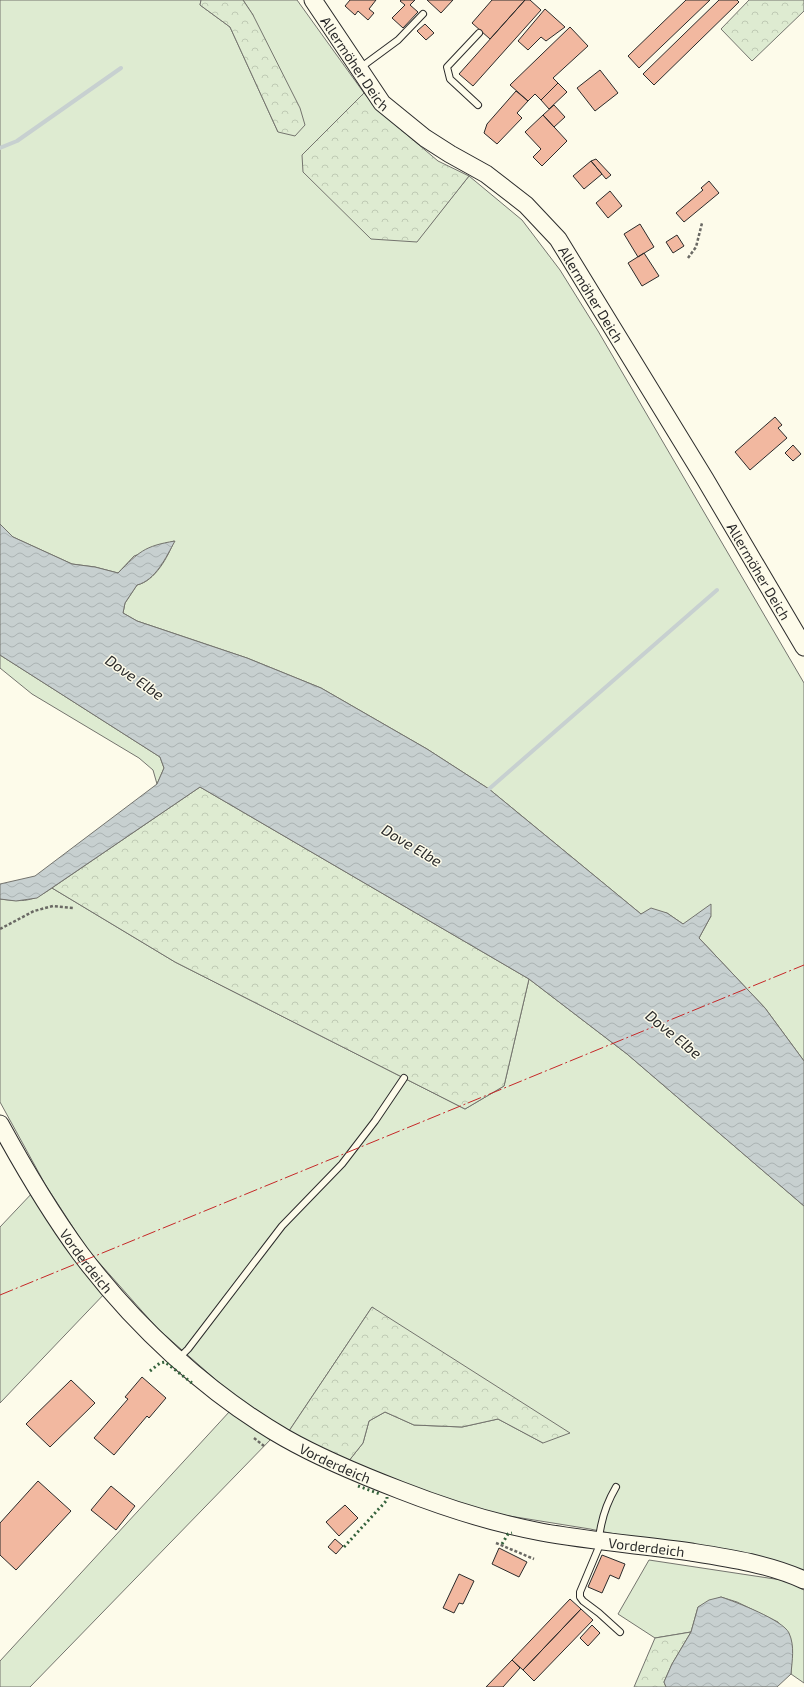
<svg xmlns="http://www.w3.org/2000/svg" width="804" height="1687" viewBox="0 0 804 1687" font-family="'Exo 2',sans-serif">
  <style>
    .grass { fill: #deebd1; stroke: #74746e }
    .forest { fill: url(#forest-crowns); stroke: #74746e }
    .water { fill: url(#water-waves); stroke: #74746e }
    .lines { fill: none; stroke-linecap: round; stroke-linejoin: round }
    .stream { stroke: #c7d0d0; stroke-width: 4 }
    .building { fill: #f2b8a0; stroke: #2b2b2b }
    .lane-casing { stroke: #2b2b2b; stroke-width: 8 }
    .secondary-casing { stroke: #2b2b2b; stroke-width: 19 }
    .path { stroke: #6a6964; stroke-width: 2.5; stroke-dasharray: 3 2; stroke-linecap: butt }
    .lane { stroke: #fdfbea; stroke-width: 6 }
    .secondary { stroke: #fdfbea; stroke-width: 17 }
    .hedge { stroke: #34623c; stroke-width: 3; stroke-dasharray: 2 3; stroke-linecap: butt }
    .power { stroke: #c62828; stroke-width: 1; stroke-dasharray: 14 3 2 3; stroke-linecap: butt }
    .labels { text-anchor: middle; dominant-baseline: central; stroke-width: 3; stroke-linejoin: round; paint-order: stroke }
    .street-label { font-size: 14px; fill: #2b2b2b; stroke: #fdfbea }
    .water-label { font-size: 15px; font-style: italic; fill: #2b2b2b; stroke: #fdfbea }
  </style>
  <defs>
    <pattern id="forest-crowns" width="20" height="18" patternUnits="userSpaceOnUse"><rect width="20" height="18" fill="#deebd1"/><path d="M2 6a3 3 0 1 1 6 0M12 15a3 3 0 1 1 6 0" fill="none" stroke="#bfcab4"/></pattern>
    <pattern id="water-waves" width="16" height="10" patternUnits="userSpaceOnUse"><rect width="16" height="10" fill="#c7d0d0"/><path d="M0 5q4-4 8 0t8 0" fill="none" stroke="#abb3b3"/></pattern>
  </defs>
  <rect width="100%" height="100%" fill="#fdfbea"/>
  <path class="grass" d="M0,0H201L200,5L230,27L278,132L253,15L243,0H297L364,93L302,155L417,241L469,176L522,220L560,270L598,331L804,683V1061L765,1008L699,938L711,916L683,924L667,913L641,914L489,789L427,749L321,688L247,658L137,621L123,613L125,603L137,585C155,581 168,557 174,541L134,556L118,573L95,567L72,564L13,537L0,524Z
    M0,655L160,757L164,768L157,784L153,770L139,758L32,694L0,668Z
    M52,888L175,962L465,1109L504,1086L529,979L627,1054L804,1206V1574L795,1570L590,1529L472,1510L348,1462L363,1443L369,1421L385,1412L414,1425L462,1427L498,1419L543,1443L372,1307L289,1431L233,1395L157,1328L87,1249L45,1184L0,1102V899C24,902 32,902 52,888Z
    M35,1190L108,1290L0,1403V1227Z
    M230,1411L273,1437L30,1687H0V1661Z
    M649,1560L788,1581L804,1590V1683L791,1674L792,1646L778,1622L737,1602L721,1597L698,1607L691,1632L655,1638L618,1614Z"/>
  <path class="forest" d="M201,0H243L253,15L300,108L305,125L295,136L278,132L230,27L200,5Z
    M749,0H804V11L752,61L721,29Z
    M364,93L380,112L438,161L469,176L417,242L371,239L303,172L302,155Z
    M200,787L529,979L504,1086L465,1109L175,962L52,888Z
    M372,1307L570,1433L543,1443L498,1419L462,1427L414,1425L385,1412L369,1421L363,1443L348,1462L289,1431Z
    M691,1632L672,1664L664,1682L666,1687H634L655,1638Z"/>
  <path class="water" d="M0,524L13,537L72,564L95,567L118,573C139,552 144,546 175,541C166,557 156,580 137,585L125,603L123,613L137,621L247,658L321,688L427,749L489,789L641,914L651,908L667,913L683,924L711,904V916L699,938L765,1008L804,1061V1206L627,1054L529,979L200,787L37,898L16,901L0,899V884L35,876L157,784L164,768L160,757L0,655Z
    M721,1597C736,1602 783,1620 789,1633C795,1646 792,1661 791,1674L777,1687H666L664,1682L672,1664L691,1632L698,1607L709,1600Z"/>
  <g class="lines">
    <path class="stream" d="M0,148L17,141L121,68
      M489,789L717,590"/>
  </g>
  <path class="building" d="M350,0H376L369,9L374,13L368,20L358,11L355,15L345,6Z
    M401,0H415L410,5L418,12L403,28L392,18L405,5L400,1Z
    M427,0H453L441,13Z
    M492,0H525L490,39L472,23Z
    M525,0H530L541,10L473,86L459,74Z
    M686,0H710L639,68L628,56Z
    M719,0H737L739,2L654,85L643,74Z
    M545,9L565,27L546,41L541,37L528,50L518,41Z
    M425,24L434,33L426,40L417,31Z
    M570,27L588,46L553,78L558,83L541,100L535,94L528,101L510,85Z
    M600,70L618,93L595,111L577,88Z
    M558,83L567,92L549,109L541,100Z
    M516,91L528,101L517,113L522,118L497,144L484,133L487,124Z
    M554,105L565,117L554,127L543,115Z
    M543,115L567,141L542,166L533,157L541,149L525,132Z
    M596,159L611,175L606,179L591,161Z
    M591,161L602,174L584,189L573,176Z
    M709,181L719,193L684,222L676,213L703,190L701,188Z
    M610,191L622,206L608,218L596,203Z
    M640,224L654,247L638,257L624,234Z
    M677,235L684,246L673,253L666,242Z
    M644,253L659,276L642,286L628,263Z
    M775,417L782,425L778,428L787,438L750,470L735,452Z
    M793,445L801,454L793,461L785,453Z
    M142,1377L166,1398L149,1418L147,1416L114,1455L94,1438L128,1399L125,1397Z
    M71,1380L95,1403L50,1447L26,1424Z
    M38,1481L71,1511L16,1570L0,1555V1523Z
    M111,1486L135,1506L116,1530L91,1510Z
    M345,1505L358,1518L339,1536L326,1522Z
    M335,1539L343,1546L336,1554L328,1547Z
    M499,1548L527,1562L519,1577L492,1564Z
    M602,1555L625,1564L619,1579L610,1575L602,1593L588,1587Z
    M459,1574L474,1581L463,1604L459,1603L454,1613L443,1608Z
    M570,1599L581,1609L523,1670L512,1660Z
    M581,1609L593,1620L534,1681L523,1670Z
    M592,1625L600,1633L588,1646L580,1638Z
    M512,1660L520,1668L503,1687H486Z"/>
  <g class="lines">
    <defs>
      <path id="lane" d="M360,68L398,40L423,14
        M478,105L450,79L447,67L479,33
        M179,1358L188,1349L282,1226L342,1164L375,1121L404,1078
        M599,1539C601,1519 606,1504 616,1487
        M601,1542L580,1592V1597L583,1601L599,1613L620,1632"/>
      <g id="secondary">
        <path id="s1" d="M313,0L382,103L425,138L450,154L486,174L526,205L558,239L705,479L804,647"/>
        <path id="s2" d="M0,1124C24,1168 50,1212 80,1253C134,1325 207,1393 285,1438C322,1459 361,1475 400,1490C446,1508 493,1523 541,1532C590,1541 641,1545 691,1552C729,1558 769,1564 804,1580"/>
      </g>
    </defs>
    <use href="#lane" class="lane-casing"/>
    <use href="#secondary" class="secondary-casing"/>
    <path class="path" d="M688,258L696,247L702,223
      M0,929L34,911L53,906L73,908
      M254,1438L264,1446
      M496,1543L534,1559"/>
    <use href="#lane" class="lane"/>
    <use href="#secondary" class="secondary"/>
    <path class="hedge" d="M150,1371L160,1363L165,1362L192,1383
      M358,1486L380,1494
      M502,1544L508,1534L512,1533
      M344,1547L387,1500V1497"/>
    <path class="power" d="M0,1295L804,965"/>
  </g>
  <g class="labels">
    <g class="street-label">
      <text stroke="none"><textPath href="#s1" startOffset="76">Allermöher Deich</textPath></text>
      <text stroke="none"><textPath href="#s1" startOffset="412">Allermöher Deich</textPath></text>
      <text stroke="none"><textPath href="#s1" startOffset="736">Allermöher Deich</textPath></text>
      <text stroke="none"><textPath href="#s2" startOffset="162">Vorderdeich</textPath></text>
      <text stroke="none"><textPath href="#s2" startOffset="486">Vorderdeich</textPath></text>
      <text stroke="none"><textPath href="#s2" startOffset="810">Vorderdeich</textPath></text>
    </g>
    <g class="water-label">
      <text transform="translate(135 677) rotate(35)">Dove Elbe</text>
      <text transform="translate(412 845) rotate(31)">Dove Elbe</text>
      <text transform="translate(674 1034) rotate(39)">Dove Elbe</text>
    </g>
  </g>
</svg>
